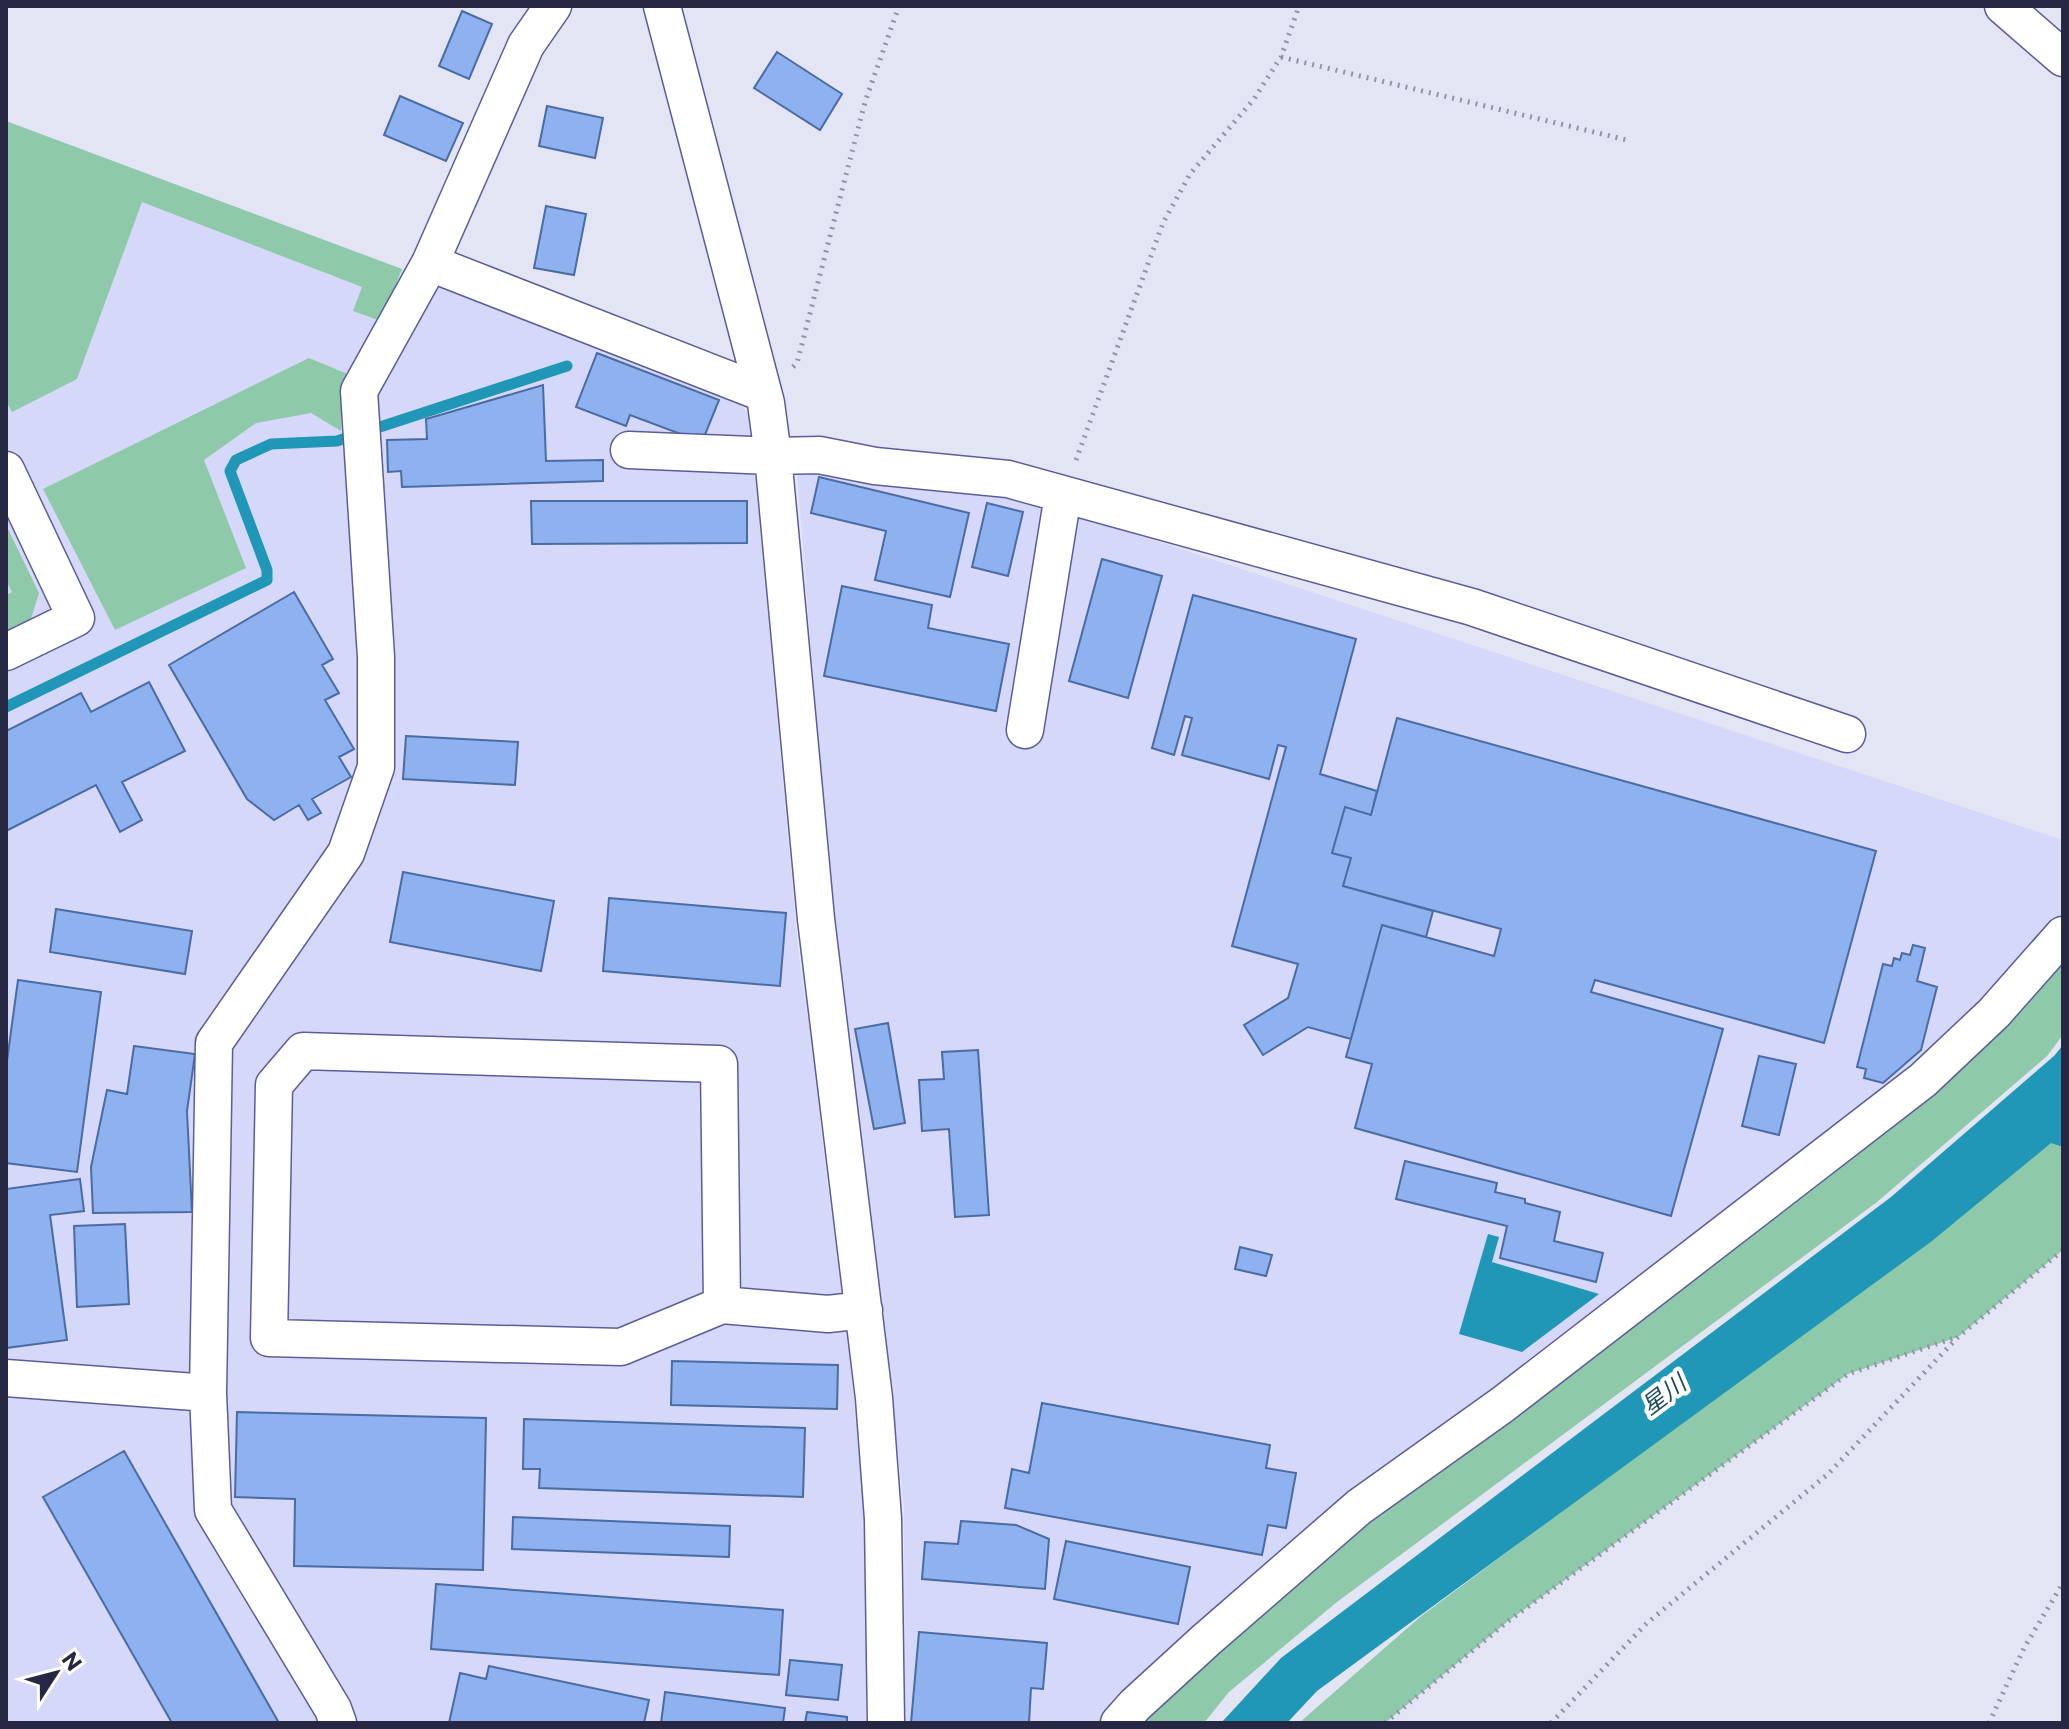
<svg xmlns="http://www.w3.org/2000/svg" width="2069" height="1729" viewBox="0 0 2069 1729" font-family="Commissioner,'Noto Sans JP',sans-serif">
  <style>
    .built { fill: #d5d8f8 }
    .green { fill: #8ec9aa }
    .water { fill: #2197b7 }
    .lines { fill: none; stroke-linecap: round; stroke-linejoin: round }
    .stream { stroke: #2197b7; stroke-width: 11 }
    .building { fill: #8eb1ef; stroke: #4a6ba4; stroke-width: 2 }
    .minor-casing { stroke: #5b5d9b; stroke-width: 39 }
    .path { stroke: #9293a7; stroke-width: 5; stroke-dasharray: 2 6; stroke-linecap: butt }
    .minor { stroke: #fff; stroke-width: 36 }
    .labels { text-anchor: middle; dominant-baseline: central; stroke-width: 8; stroke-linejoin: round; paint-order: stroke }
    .water-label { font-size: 24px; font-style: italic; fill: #1d4b5a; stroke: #fff }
  </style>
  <rect width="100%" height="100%" fill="#e4e5f4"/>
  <path class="built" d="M6,121L402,269L433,278L728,386L750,418L799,958L819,1093L820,1124L851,1366L866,1543V1723H6Z
    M809,461L980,487L1051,506L2063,840V928L2013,986L1112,1723H905L904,1510L883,1308L831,904L797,471Z"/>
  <path class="green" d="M6,121L402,269L381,321L353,311L362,287L142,202L77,379L12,412L6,401Z
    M309,358L350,375L341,388V431L311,413L256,423L204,460L246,568L115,630L43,489Z
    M6,525L39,593L31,619L6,630V595L12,592L6,580Z
    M2063,959V1035L2047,1056L1877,1202L1337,1602L1229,1692L1204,1723H1142L1242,1624Z
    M2063,1124V1250L1958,1337L1848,1374L1507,1622L1385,1723H1299L1420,1617L2001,1184Z"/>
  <path class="water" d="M2063,1045V1147L2051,1143L1932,1241L1317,1691L1287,1723H1221L1281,1658L1891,1197L2054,1056Z
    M1488,1234L1499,1237L1492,1262L1599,1294L1522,1352L1459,1334Z"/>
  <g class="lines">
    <path class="stream" d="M6,707L267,580V570L230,471L236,460L271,444L337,441L567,366"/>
  </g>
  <path class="building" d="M462,11L492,24L469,79L439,66Z
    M777,52L842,94L820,130L754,88Z
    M400,96L463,123L446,161L384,135Z
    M547,106L603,118L595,158L539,146Z
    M546,206L586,214L574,275L534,268Z
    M597,353L719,400L702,442L630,415L626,426L576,407Z
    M543,385L546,461L603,460V481L402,487L401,471L388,472L387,440L427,439L426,419Z
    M819,477L969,513L950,597L875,580L886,531L811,513Z
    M531,501H747V543L532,544Z
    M987,503L1023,512L1008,576L972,567Z
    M1102,559L1162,576L1128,698L1069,681Z
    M842,586L932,605L928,628L1009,644L996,711L824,676Z
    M294,592L333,659L322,665L339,693L325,700L354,749L339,757L351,777L312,799L321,813L308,820L299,805L274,820L247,799L169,665Z
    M1193,595L1356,639L1320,774L1377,791L1371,815L1345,807L1332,853L1351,858L1343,886L1433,911L1426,937L1382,925L1351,1039L1308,1027L1263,1055L1244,1025L1288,998L1298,964L1232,946L1286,747L1278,745L1269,779L1182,755L1192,718L1185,716L1174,755L1152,748Z
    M149,682L185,751L122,782L142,820L120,832L96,785L6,831V731L81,693L91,712Z
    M1397,718L1876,851L1824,1043L1595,980L1591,992L1723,1029L1671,1216L1355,1128L1372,1064L1346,1057L1382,925L1494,956L1501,929L1343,886L1351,858L1332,853L1345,807L1371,815Z
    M406,736L518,742L515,785L403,779Z
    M403,872L554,901L541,971L390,942Z
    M609,898L786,913L780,986L603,971Z
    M56,909L192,931L185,974L50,952Z
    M1913,945L1925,948L1917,981L1937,987L1921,1050L1883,1083L1864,1078L1866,1069L1857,1067L1883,964L1892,966L1894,958L1900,960L1902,953L1910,955Z
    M18,980L101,992L77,1172L6,1163V1068Z
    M888,1023L905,1123L874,1129L855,1029Z
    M134,1046L195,1054L187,1111L192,1212L93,1213L91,1167L107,1090L127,1094Z
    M978,1050L989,1215L955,1217L949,1129L922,1131L919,1080L944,1079L942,1052Z
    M1759,1056L1796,1064L1779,1135L1742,1126Z
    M1405,1161L1497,1183L1495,1192L1525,1199V1203L1560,1212L1554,1241L1603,1253L1596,1282L1500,1258L1507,1226L1396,1199Z
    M80,1179L84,1211L50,1215L67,1340L6,1348V1189Z
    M125,1224L129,1304L77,1307L74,1226Z
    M1240,1247L1272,1255L1266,1276L1235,1269Z
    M672,1361L838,1365L837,1409L671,1405Z
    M1042,1403L1270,1445L1266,1468L1296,1473L1286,1528L1268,1525L1262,1555L1005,1508L1012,1469L1029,1473Z
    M237,1412L486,1418L483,1570L294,1566L295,1499L235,1497Z
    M524,1419L805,1428L803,1497L539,1488L540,1469H523Z
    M124,1451L279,1723H172L43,1497Z
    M513,1517L730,1526L729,1557L512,1549Z
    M961,1521L1016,1525L1049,1539L1045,1589L922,1579L925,1542L958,1544Z
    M1066,1541L1190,1567L1178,1624L1054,1599Z
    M436,1584L783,1610L779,1675L431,1649Z
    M919,1632L1047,1643L1043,1689L1031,1688L1029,1723H911Z
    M790,1660L842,1665L838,1700L786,1695Z
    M489,1666L649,1700L644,1723H449L460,1673L486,1679Z
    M665,1692L785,1708L783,1723H661Z
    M807,1712L847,1717V1723H805Z"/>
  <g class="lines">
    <defs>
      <path id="minor" d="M662,6L766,403L773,456L816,919L874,1398L883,1519L886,1723
        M2003,6L2063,58
        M430,263L763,393
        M629,450L773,456L819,455L875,466L1008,479L1472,607L1847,734
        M6,470L76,618L6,652
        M1025,730L1063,495
        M722,1305L621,1347L269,1338L274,1085L303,1051L719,1064L722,1305L828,1314L864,1310
        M6,1378L208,1393
        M338,1723L333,1709L213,1510L208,1393L214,1043L346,853L376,767V657L359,391L430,263L526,45L553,6
        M1119,1723L1135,1705L1206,1640L1359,1507L1502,1405L1923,1080L1994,1013L2063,935"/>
    </defs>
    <use href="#minor" class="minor-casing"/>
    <path class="path" d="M1281,57L1627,140
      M793,367L797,363L865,102L899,6
      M1076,460L1163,223L1190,174L1254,99L1281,57L1299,6
      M1385,1723L1507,1622L1848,1374L1957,1337
      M1551,1723L1647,1623L1828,1474L1958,1337L2063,1250
      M1989,1723L2024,1648L2063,1583"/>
    <use href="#minor" class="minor"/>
  </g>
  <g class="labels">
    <g class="water-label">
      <text transform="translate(1663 1394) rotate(-37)">星川</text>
    </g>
  </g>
  <rect width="2069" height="1729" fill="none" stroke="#262742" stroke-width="16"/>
  <g transform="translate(56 1673) rotate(54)" stroke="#ffffff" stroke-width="6" paint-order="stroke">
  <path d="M0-6L14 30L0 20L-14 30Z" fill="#262742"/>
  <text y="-12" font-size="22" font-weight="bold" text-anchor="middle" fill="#262742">N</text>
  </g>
</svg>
